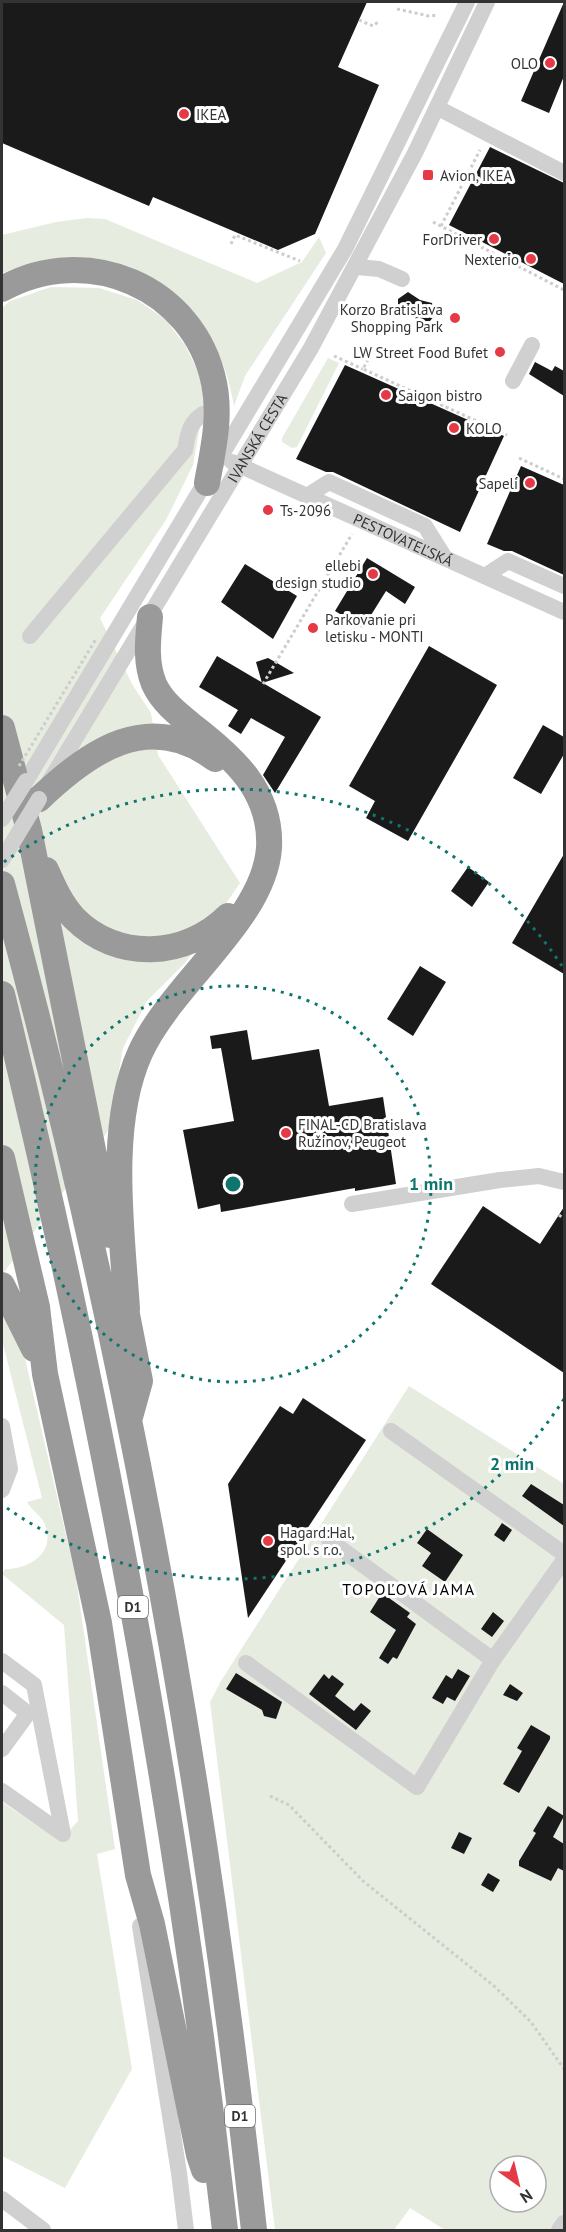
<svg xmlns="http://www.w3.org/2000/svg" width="566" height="2232" viewBox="0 0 566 2232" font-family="'PT Sans',sans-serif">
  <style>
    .green { fill: #e6ecdf; fill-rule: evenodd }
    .building { fill: #1a1a1a }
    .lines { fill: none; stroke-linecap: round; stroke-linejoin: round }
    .path { stroke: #cdcdcd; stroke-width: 3; stroke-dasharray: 3 3; stroke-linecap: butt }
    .minor { stroke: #d0d0d0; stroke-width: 16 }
    .highway { stroke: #9a9a9a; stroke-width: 26 }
    .path-bridge { stroke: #cdcdcd; stroke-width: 3; stroke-dasharray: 3 3; stroke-linecap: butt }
    .minor-bridge { stroke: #d0d0d0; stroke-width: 16 }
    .ring { fill: none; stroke: #0f766e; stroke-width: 3; stroke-dasharray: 3 6 }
    .poi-dot { fill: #e63946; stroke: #fff; stroke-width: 2 }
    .labels { text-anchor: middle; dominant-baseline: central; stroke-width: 6; stroke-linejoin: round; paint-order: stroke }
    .shield { fill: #fff; stroke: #707070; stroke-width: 1.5 }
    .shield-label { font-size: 14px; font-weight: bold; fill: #333 }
    .poi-label { font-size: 15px; fill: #333; stroke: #fff; text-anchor: start }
    .street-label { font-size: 15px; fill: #333; stroke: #fff }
    .neighbourhood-label { font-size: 16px; letter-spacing: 1.5px; fill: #000; stroke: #fff }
    .centre { fill: #0f766e; stroke: #fff; stroke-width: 3 }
    .ring-label { font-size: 18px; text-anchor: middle; font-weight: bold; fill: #0f766e; stroke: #fff; stroke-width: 6; stroke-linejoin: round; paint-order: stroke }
  </style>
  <rect width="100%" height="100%" fill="#fff"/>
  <path class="green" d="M87,218L105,219L257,283L302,262L319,237L326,253L245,376L234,406C216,289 110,230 2,273V235L56,222Z
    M51,287L99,288L137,300L165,319L185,345L200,376L204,404L193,465L166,520L100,618L132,684L151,713L158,755L240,883L186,962L147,1001L123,1048L108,1131L2,1275V308L10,301Z
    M328,358L339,363L297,447L292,448L282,442V438Z
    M2,1297L23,1350L76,1578L115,1849L97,1854L132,2069L65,2188L2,2156V1802L60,1841L78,1821L64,1625L2,1574L5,1569C29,1569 56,1553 45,1525C43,1517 31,1510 27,1502L42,1498L2,1340Z
    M409,1386L564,1484V2230H445L410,2208L394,2230H275L210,1702L221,1681ZM500,2166H536V2202H500Z"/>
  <path class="building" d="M2,2H367L338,67L379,85L315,234L278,250L153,197L149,206L2,143Z
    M564,2V76L549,113L521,101Z
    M490,147L564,183V284L449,225Z
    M408,292L420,300L432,303L435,315L430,321L420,323L412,315L405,314L398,309V299Z
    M535,362L552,371L555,366L564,371V396L529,374Z
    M345,365L504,436L460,532L333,472H326L296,459Z
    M521,466L564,485V575L512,551H504L487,544Z
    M367,558L415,587L405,604L386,591L363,628L335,611Z
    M245,564L297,596L273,639L221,602Z
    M429,646L497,685L408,841L366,818L375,801L349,786Z
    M217,656L321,717L275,793L263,775L285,737L251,718L241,734L228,726L238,710L199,687Z
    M268,658L277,663L294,673L262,683L256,662Z
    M543,725L564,737V754L541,794L513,778Z
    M564,854V974L512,943Z
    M468,867L489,882L472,907L451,891Z
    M420,966L446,982L413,1036L387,1019Z
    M247,1030L252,1060L319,1049L329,1106L383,1097L396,1184L355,1191V1188L221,1212L220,1204L198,1209L183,1130L234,1121L221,1048L212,1049L210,1036Z
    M483,1206L540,1244L564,1207V1373L431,1284Z
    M303,1398L366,1440L248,1618L228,1484L280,1406L293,1414Z
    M531,1484L564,1505V1526L522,1496Z
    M502,1523L512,1530L504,1542L494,1535Z
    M427,1529L463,1555L445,1582L422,1566L431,1553L417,1543Z
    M382,1593L410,1613L407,1617L416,1624L397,1659L393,1657L388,1664L379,1658L396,1630L370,1612Z
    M493,1612L504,1621L492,1637L481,1629Z
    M458,1669L470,1676L455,1701L447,1697L443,1704L432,1698L446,1675L452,1679Z
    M236,1673L282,1702L276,1719L264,1716L262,1710L226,1689Z
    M324,1674L329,1679L332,1675L344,1684L335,1696L354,1711L361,1703L371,1711L356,1730L309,1694Z
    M510,1684L523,1693L517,1701L503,1695Z
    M531,1725L550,1736V1739L519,1793L503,1784L522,1751L517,1748Z
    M548,1806L564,1816L553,1837L564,1844V1871L558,1868L551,1881L519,1866V1861L536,1833L533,1831Z
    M459,1832L472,1838L464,1854L451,1848Z
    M488,1873L500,1880L493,1892L481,1885Z"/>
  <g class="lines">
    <path class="path" d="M397,9L429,16L438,15
      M359,20L373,26L378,22
      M433,222L564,290
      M441,226L480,150
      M231,244L235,235L300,261
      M371,354L363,369L507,435
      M334,356L363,369
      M519,458L564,479
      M263,684L352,534
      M559,1215L564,1219
      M270,1796L289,1805L363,1881L494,1986L531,2022L564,2069"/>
    <g class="minor">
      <path d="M438,108L564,173"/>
      <path d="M357,267L379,269L402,279"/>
      <path d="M513,381L532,345"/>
      <path id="s1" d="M232,462L564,612"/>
      <path d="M307,496L329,482L425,526L445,558"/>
      <path d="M485,576L508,561L564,586"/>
      <path d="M30,636L185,450C188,434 189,423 203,414"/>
      <path d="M26,781L345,249L467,2"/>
      <path id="s2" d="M49,782L311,348L415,153L487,2"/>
      <path d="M352,1204L500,1180L539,1176L564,1182"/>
      <path d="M2,1426L10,1469L2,1490"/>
      <path d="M391,1431L564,1554"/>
      <path d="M329,1540L493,1660"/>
      <path d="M2,1661L34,1685L63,1834L2,1791"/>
      <path d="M246,1663L417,1787L493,1660L564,1560"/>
      <path d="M2,1693L26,1712V1716L2,1749"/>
      <path d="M140,1926L179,2173L186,2230"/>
      <path d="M2,2199L43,2230"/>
      <path d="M559,2230L564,2223"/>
    </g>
    <path class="highway" d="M2,289C86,242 194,286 214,383C221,417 213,450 207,483
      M2,728L29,830L110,1235
      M39,799C89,751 149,709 215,759
      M46,870C54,888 61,904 74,918C117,962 186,958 228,916
      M2,884C122,1324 205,1777 254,2230
      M2,994C101,1402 178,1814 225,2230
      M2,1158L37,1307L45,1374L99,1623L138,1875L152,1924L199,2155L204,2170
      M2,1285L34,1349
      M123,1294L140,1381L130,1417
      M127,1309C122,1231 107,1126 140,1053C171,984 264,920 269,848C272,792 234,758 194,727C179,715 162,702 154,684C145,662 148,639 150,617"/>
    <path class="path-bridge" d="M19,766L96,639"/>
    <path class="minor-bridge" d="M2,819L26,781
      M2,860L39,799"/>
  </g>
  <g class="ring">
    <circle cx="233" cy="1184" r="198"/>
    <path d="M564 1399A395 395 0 0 1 4 1506M4 862A395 395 0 0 1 564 969"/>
  </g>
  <g class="poi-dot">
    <circle cx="550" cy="63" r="6"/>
    <circle cx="184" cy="114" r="6"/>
    <rect x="422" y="169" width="12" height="12" rx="3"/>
    <circle cx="494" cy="239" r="6"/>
    <circle cx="531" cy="259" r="6"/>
    <circle cx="455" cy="318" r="6"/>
    <circle cx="500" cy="352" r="6"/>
    <circle cx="386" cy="395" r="6"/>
    <circle cx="454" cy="428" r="6"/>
    <circle cx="530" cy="483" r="6"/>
    <circle cx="268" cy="510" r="6"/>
    <circle cx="373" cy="574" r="6"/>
    <circle cx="313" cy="628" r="6"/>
    <circle cx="286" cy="1133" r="6"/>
    <circle cx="268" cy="1541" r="6"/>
  </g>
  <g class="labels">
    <g class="shield">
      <rect x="118" y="1596" width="30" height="22" rx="4.5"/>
      <rect x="225" y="2105" width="30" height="22" rx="4.5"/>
    </g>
    <g class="shield-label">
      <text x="133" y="1607">D1</text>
      <text x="240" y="2116">D1</text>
    </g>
    <g class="poi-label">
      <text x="538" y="63" text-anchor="end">OLO</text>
      <text x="196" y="114">IKEA</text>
      <text x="440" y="175">Avion, IKEA</text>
      <text x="482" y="239" text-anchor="end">ForDriver</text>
      <text x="519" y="259" text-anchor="end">Nexterio</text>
      <text x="443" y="309" text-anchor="end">Korzo Bratislava<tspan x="443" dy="17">Shopping Park</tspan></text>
      <text x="488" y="352" text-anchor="end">LW Street Food Bufet</text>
      <text x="398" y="395">Saigon bistro</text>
      <text x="466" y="428">KOLO</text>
      <text x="518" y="483" text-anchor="end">Sapeli</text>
      <text x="280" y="510">Ts-2096</text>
      <text x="361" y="565" text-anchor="end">ellebi<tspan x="361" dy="17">design studio</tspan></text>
      <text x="325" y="619">Parkovanie pri<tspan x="325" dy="17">letisku - MONTI</tspan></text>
      <text x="298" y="1124">FINAL-CD Bratislava<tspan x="298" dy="17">Ružinov, Peugeot</tspan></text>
      <text x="280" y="1532">Hagard:Hal,<tspan x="280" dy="17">spol. s r.o.</tspan></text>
    </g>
    <g class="street-label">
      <text stroke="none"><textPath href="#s2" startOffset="402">IVANSKÁ CESTA</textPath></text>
      <text stroke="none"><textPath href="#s1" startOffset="188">PESTOVATEĽSKÁ</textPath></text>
    </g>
    <g class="neighbourhood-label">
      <text x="409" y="1589">TOPOĽOVÁ JAMA</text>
    </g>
  </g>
  <circle cx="233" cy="1184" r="9" class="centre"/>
  <g class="ring-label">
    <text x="431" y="1190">1 min</text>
    <text x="512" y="1470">2 min</text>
  </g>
  <rect width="566" height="2232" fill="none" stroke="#333333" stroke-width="6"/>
  <g transform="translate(518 2184) rotate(146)"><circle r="28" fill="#ffffff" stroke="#adadad" stroke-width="1.5"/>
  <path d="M0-4.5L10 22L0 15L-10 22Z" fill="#e63946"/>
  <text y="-9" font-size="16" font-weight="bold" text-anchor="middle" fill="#333333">N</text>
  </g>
</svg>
